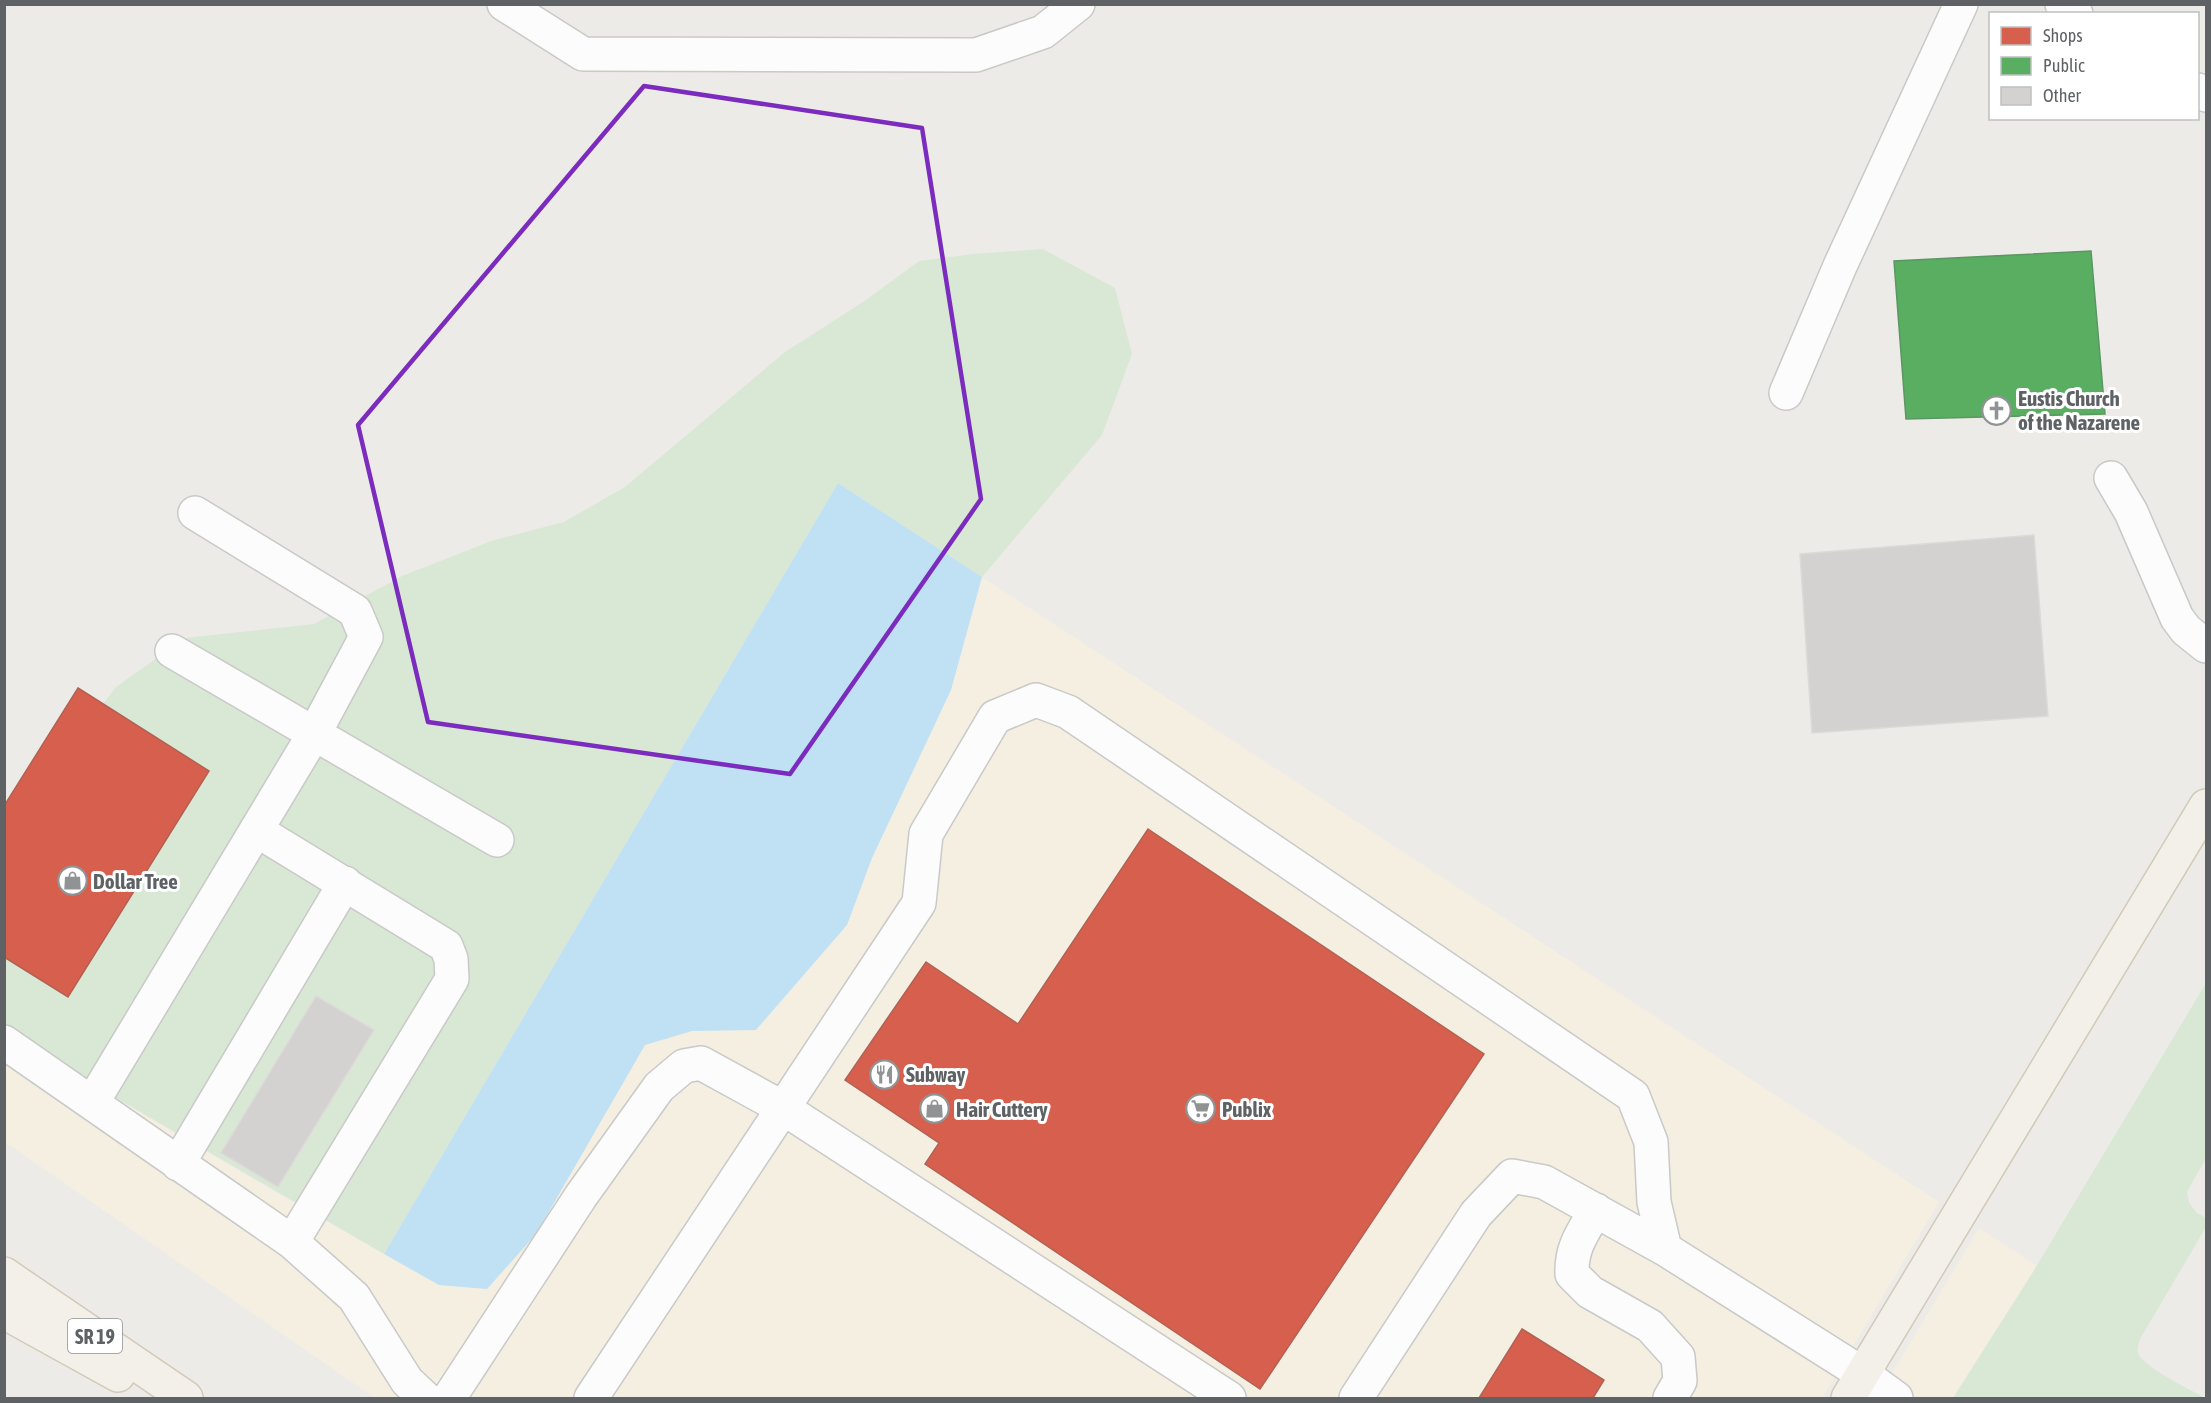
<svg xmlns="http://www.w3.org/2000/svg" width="2211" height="1403" viewBox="0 0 2211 1403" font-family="'Asap Condensed',sans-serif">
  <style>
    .commercial { fill: #f5efe2 }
    .green { fill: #d8e8d5 }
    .water { fill: #c0e1f4 }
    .shops { fill: #d6604d; stroke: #b26154; stroke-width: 1.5 }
    .public { fill: #5aae61; stroke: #5b9762; stroke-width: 1.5 }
    .building { fill: #d4d2d1; stroke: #dcdad8; stroke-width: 1.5 }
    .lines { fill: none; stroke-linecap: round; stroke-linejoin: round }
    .minor-casing { stroke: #c9c9c8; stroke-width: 36 }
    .major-casing { stroke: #d3c9b8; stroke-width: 36 }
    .minor { stroke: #fcfcfc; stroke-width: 33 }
    .major { stroke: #f2f0e9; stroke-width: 33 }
    .marked { fill: none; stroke: #7b2cbf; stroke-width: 4.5; stroke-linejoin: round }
    .labels { text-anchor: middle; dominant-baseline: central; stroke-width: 6; stroke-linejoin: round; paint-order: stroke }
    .shield { fill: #fff; stroke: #8e9193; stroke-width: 1.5 }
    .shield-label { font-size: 20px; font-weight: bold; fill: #5e6265 }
    .poi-label { font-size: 21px; font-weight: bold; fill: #5e6265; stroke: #fff; text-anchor: start }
  </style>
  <rect width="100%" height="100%" fill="#edebe8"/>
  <path class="commercial" d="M982,577L1939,1202L1822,1398H375L5,1142L4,1023L46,1057L277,1193L439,1285L487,1289L536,1234L645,1045L692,1031L756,1029L847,925L872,858L951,690Z
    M1979,1228L2037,1266L1953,1398H1877Z"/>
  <path class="green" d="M1043,249L1115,288L1132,354L1102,435L982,577L838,483L384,1254L46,1057L5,1023V832L116,687L185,638L314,624L402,576L494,540L564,522L625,487L785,352L866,300L919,261L973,254Z
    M2206,983V1158L2187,1192L2189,1203L2197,1213L2206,1218V1227L2140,1339C2139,1343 2137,1348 2138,1353C2143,1367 2191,1390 2205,1398H1953L2033,1272Z"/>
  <path class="water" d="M838,483L982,577L951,690L872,858L847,925L756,1030L692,1031L645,1045L536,1234L487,1289L439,1285L384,1254Z"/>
  <path class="shops" d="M78,688L209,771L68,997L4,957V806Z
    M1148,829L1484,1054L1260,1389L925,1164L939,1143L845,1080L926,962L1018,1024Z
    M1522,1329L1604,1380L1593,1398H1479Z"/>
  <path class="public" d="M2091,251L2105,414L1906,419L1894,261Z"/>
  <path class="building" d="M2034,535L2048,716L1812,733L1800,554Z
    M316,996L374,1030L278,1187L221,1153Z"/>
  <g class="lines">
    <defs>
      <path id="minor" d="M504,4L583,54L976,55L1043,32L1078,4
        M2062,4L2076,14
        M2198,90L2206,95
        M1786,393L1840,266L1961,4
        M2111,478L2131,512L2177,618L2186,630L2206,646
        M172,651L497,840
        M256,830L446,946L451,959L452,979L292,1242
        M4,1042L292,1242L354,1297L407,1381L425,1398
        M92,1103L314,734L366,637L355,611L195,513
        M178,1164L345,883
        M1596,1210C1583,1232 1571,1247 1572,1274L1590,1292L1650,1326L1678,1357L1680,1381L1670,1398
        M449,1398L581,1196L659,1087L684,1066L701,1063L783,1108L1229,1398
        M591,1398L919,903L926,834L995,717L1036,700L1068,712L1633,1096L1651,1142L1654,1202L1665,1249L1863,1374L1896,1398
        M1356,1398L1476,1214L1512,1176L1544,1182L1665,1249"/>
      <path id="major" d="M4,1274L186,1398
        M4,1312L118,1375
        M1848,1398L2206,806"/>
    </defs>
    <use href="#minor" class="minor-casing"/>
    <use href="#major" class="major-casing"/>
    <use href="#minor" class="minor"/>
    <use href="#major" class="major"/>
  </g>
  <path class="marked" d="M644,86L922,128L981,499L790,774L428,722L358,425Z"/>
  <defs>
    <symbol id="church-ring" viewBox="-11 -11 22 22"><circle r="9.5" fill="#fff" stroke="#909293" stroke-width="1.5"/><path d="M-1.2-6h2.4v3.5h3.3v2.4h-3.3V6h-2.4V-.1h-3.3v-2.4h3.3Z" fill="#909293"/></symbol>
    <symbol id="shop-ring" viewBox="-11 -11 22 22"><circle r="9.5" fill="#fff" stroke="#909293" stroke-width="1.5"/><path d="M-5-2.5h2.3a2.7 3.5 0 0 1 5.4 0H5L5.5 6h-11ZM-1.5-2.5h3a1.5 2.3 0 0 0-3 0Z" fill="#909293"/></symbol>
    <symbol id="restaurant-ring" viewBox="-11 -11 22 22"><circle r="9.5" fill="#fff" stroke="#909293" stroke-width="1.5"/><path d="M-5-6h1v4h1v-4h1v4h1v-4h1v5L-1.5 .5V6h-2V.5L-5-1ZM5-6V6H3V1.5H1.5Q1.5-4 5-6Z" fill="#909293"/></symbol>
    <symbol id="supermarket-ring" viewBox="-11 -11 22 22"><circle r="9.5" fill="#fff" stroke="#909293" stroke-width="1.5"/><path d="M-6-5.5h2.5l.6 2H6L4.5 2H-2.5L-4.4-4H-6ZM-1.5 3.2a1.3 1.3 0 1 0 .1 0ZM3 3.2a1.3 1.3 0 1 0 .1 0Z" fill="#909293"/></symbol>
  </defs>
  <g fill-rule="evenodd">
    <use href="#church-ring" x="1980" y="394" width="33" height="33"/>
    <use href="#shop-ring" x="56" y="864" width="33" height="33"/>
    <use href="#restaurant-ring" x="868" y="1058" width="33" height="33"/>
    <use href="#shop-ring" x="918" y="1092" width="33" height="33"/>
    <use href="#supermarket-ring" x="1184" y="1092" width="33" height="33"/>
  </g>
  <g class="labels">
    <rect class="shield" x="68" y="1319" width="54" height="34" rx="4.5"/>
    <g class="shield-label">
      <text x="95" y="1336">SR 19</text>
    </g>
    <g class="poi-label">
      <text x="2018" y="398">Eustis Church<tspan x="2018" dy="24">of the Nazarene</tspan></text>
      <text x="93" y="881">Dollar Tree</text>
      <text x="906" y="1074">Subway</text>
      <text x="956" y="1109">Hair Cuttery</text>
      <text x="1222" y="1109">Publix</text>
    </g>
  </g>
  <rect width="2211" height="1403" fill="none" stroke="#5e6265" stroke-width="12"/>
  <rect x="1989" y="12" width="210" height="108" fill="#ffffff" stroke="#bfc0c1" stroke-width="1.5"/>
  <rect x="2001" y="27" width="30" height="18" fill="#d6604d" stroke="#bfc0c1" stroke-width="1.5"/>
  <text x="2043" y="42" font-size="18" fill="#5e6265">Shops</text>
  <rect x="2001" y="57" width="30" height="18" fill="#5aae61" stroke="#bfc0c1" stroke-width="1.5"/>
  <text x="2043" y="72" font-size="18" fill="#5e6265">Public</text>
  <rect x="2001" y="87" width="30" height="18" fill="#d4d2d1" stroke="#bfc0c1" stroke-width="1.5"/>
  <text x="2043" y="102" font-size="18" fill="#5e6265">Other</text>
</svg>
